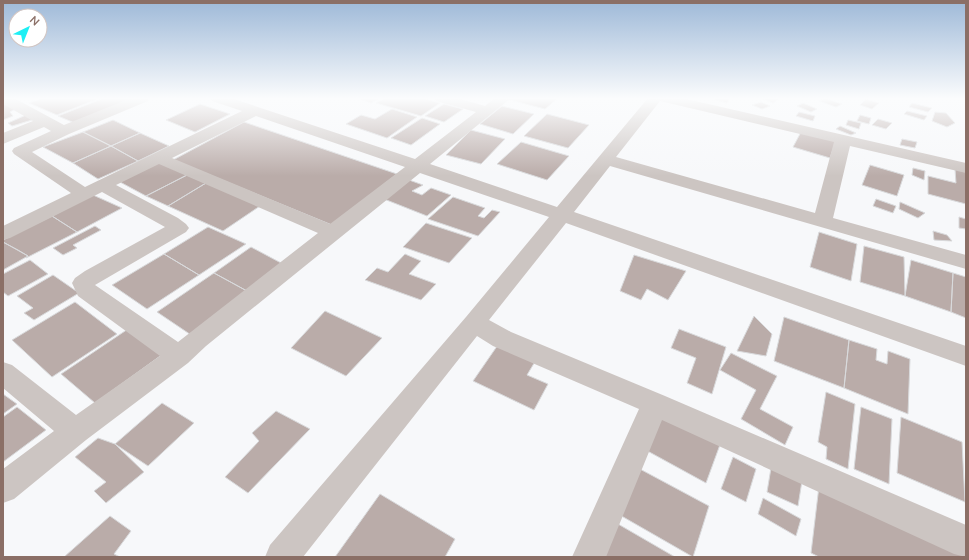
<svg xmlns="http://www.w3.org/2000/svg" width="969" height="560" viewBox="0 0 969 560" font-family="Mulish,sans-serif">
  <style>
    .building { fill: #baaca9; stroke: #d9dadc }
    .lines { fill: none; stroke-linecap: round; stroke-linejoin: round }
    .minor { fill: #ccc5c2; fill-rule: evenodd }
  </style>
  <rect width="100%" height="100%" fill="#f7f8fa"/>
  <path class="building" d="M43,98H100L57,115L29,103Z
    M104,98H140L77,124L58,116Z
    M356,98H380L371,103Z
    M385,98H423L440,103L421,116L376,103Z
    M508,98H558L545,109L506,99Z
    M708,98H730L727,103Z
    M760,98H775L779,99L773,103Z
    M825,98L842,104L836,107L819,101Z
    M866,99L879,103L872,109L860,105Z
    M3,102L15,109L10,112L13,116L3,120Z
    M761,102L770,106L762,109L752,105Z
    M803,103L817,109L811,112L797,106Z
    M912,103L932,108L928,112L909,107Z
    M200,104L230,114L195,132L166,120Z
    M444,104L463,109L444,122L425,116Z
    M502,106L534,114L513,134L480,124Z
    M392,109L417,117L387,138L346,124L361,115L375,119Z
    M907,111L927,116L924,120L904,114Z
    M799,112L815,116L813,121L796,116Z
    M935,112L946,113L955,123L947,127L932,121Z
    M547,114L589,125L568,148L524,136Z
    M26,115L32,120L12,126L8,123Z
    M860,115L871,118L869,124L857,121Z
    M422,118L440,124L411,145L391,138Z
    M878,119L892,123L886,129L872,125Z
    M113,120L140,133L111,146L83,132Z
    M848,120L861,123L859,129L846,125Z
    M244,122L397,174L332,225L173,160Z
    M840,126L856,133L851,135L836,129Z
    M471,130L505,139L481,164L446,155Z
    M83,132L111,146L73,163L43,147Z
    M801,132L836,141L830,158L793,147Z
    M140,133L169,146L138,161L111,146Z
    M902,139L917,142L915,148L900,145Z
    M521,142L569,156L547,180L497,164Z
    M111,146L138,161L98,179L73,163Z
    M158,162L187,175L146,196L120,182Z
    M870,165L904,175L897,196L862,185Z
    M913,168L925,171L924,180L912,175Z
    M955,169L966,171V204L928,194V176L956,183Z
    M187,175L206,183L168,206L146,196Z
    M409,180L423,185L412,191L422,195L431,188L451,195L427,216L384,199Z
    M206,183L260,206L223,231L168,206Z
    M93,195L122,208L77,232L52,216Z
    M453,197L485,208L478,216L484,218L492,210L500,212L478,236L428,219Z
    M876,199L896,206L893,213L873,206Z
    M900,202L925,213L918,218L899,209Z
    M52,216L77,232L26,258L28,256L3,242V240Z
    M959,217L966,219V229L959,228Z
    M426,223L472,238L449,263L403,247Z
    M95,226L101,230L73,245L77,248L63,255L53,248Z
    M208,227L246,244L199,275L164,254Z
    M933,231L947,235L952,241L934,240Z
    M819,232L857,244L851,281L810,267Z
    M3,242L18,250L28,256L3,270Z
    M864,246L904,257L905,296L860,282Z
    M251,247L283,264L247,291L214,273Z
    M164,254L199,275L147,309L112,285Z
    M405,254L421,261L409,274L436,284L421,300L365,280L377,268L388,272Z
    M634,255L686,271L668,300L647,289L641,300L620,291Z
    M30,260L48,274L8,296L3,292V274Z
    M911,260L953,273L951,312L905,296Z
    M214,273L247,291L197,339L157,312Z
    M953,273L966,277V318L951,312Z
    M53,275L79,293L34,320L24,313L33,308L17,296Z
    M75,302L117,334L52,377L12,340Z
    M325,311L382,338L346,376L291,348Z
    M754,316L772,334L766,356L737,351Z
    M784,317L849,340L844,388L774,361Z
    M128,329L163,354L95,403L61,374Z
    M679,329L726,347L712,394L687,383L696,358L671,348Z
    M502,339L539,355L527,375L548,384L534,410L473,381Z
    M849,340L877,349L876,360L887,364L888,351L910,359L908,414L844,388Z
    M731,353L777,376L760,409L793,427L785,445L741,419L756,390L720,370Z
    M826,392L855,404L848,469L826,459L827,447L818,442Z
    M3,394L17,404L3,414Z
    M162,403L194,423L148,466L115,444Z
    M17,407L46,430L3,462V417Z
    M861,407L892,419L889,484L854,469Z
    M276,411L310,429L248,493L225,477L259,441L252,433Z
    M659,411L721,442L706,483L642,448Z
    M901,417L962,442L965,502L897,473Z
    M98,438L115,444L144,472L106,503L94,491L106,482L75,457Z
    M733,457L756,469L746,502L721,489Z
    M638,468L709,506L693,557L618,514Z
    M771,468L802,481L798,506L767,492Z
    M819,486L966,553V557H819L811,553Z
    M380,494L455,539L445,557H335Z
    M763,498L801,519L796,536L758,514Z
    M110,516L131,531L114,554L120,557H64Z
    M618,524L675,557H604Z"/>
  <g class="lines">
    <path class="minor" d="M3,98H14L64,125L131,98H150L148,101L69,134L32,152L85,187L242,111L212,101L210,98H231L415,159L476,112L436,101L434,98H457L485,106L495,98H511L430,164L557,207L648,98H682L966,163V173L850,146L833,218L966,255V269L610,166L574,212L966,346V366L566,223L489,320L511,332L665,396L966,525V557L954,554L662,420L606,557H572L639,409L493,346L477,336L303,557H265L270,545L466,317L549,217L420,173L206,346L188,363L86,440L14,499L3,503V469L54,431L3,388V362L12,365L76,415L160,356L78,296L72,283L75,278L85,271L165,227L102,192L10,238L3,240V226L71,193L14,154L12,151L14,148L51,131L44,127L3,144V133L33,121L3,104ZM660,101L834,142L815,213L616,157ZM256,116L405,167L330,224L172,158ZM159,164L318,233L178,342L95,285L186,232L189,228L186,224L178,218L116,185Z"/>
  </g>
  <linearGradient id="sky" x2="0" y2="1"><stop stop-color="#9eb9d8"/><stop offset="0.56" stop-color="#fbfcfd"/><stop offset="1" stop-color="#fbfcfd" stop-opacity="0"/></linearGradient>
  <rect width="969" height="176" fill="url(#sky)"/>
  <rect width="969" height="560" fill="none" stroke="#8b6f66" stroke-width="8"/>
  <g transform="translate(28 28) rotate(43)"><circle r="19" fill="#ffffff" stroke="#d1c5c2"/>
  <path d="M0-3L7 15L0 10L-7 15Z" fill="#1deff4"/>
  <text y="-6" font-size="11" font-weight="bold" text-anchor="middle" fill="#8b6f66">N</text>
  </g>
</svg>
